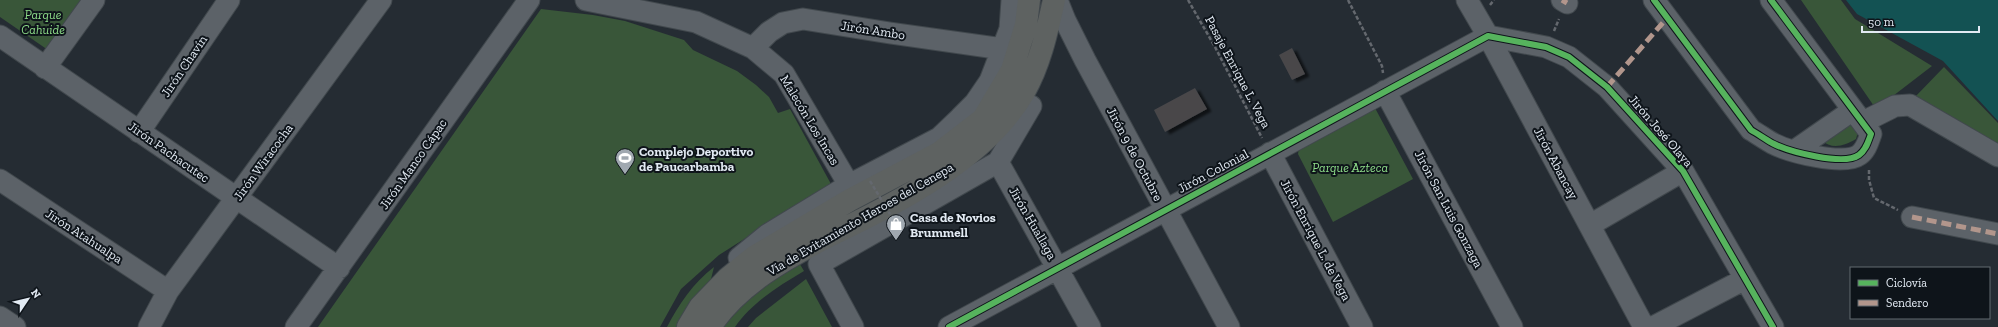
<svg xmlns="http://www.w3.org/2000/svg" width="1998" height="327" viewBox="0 0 1998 327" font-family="'Zilla Slab',serif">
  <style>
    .green { fill: #395639 }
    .water { fill: #135253 }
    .building { fill: #48474a; filter: url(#shadow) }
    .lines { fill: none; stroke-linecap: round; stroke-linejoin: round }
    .minor-casing { stroke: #41484d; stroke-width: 23 }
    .major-casing { stroke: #41484d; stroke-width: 24 }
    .path { stroke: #64686e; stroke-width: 2.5; stroke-dasharray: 4 2; stroke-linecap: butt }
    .minor { stroke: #5c6268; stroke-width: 21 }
    .major { stroke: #5e6261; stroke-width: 22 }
    .path-bridge { stroke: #64686e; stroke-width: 2.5; stroke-dasharray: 4 2; stroke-linecap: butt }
    .quiet { stroke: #b2968c; stroke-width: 5; stroke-dasharray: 10 5; stroke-linecap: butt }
    .cycleway-casing { stroke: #0e141a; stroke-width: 8 }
    .cycleway { stroke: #56b35d; stroke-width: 6 }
    .labels { text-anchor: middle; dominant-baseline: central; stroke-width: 4; stroke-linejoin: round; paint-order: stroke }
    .park-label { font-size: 13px; font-style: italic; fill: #8ddb88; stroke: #0e141a }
    .street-label { font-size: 13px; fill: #e2eaf3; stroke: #0e141a }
    .poi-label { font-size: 13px; font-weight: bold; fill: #e2eaf3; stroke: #0e141a; text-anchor: start }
  </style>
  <defs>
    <filter id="shadow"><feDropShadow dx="4.5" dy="2.5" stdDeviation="1" flood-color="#0009"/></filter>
  </defs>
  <rect width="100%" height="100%" fill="#252c33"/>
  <path class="green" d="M0,0H83L48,50L0,17Z
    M1801,0H1841L1855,19L1932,66L1876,109Z
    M541,9L593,15L625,21L684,40L693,50L737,71L756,85L769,97L778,113L790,109L831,184L719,255L681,289L660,327H318Z
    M1944,67L1998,123V150L1915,97Z
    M1375,108L1413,179L1333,222L1298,154L1299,148Z
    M1849,121L1858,132L1856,139C1844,146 1832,150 1821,140Z
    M798,261L804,271C779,286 752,302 735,327H721L736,309Z
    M714,267L709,287L692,299L676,327H667C679,304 693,283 714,267Z
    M806,279L832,327H748L756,318Z"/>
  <path class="water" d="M1846,0H1998V121L1943,61L1857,14Z"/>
  <path class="building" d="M1292,48L1305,74L1292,80L1279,55Z
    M1195,88L1207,109L1165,132L1154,110Z"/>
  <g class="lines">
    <defs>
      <path id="minor" d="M586,0L696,22L753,48L784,74L849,185
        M1057,0L1065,20L1085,60L1229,327
        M1467,0L1488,36L1644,327
        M1562,0L1567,3
        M1654,0L1751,130C1758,134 1765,139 1772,143C1789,152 1844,166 1859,155C1866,150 1868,142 1871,134L1771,0
        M0,36L339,268
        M753,48L769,32L783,23L803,19L890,33L1003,49
        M45,68L94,0
        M1385,91L1512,327
        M1863,122L1895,106L1910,105L1998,156
        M139,132L229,0
        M1794,151L1853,110
        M1270,153L1362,327
        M998,162L1090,327
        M0,180L168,291
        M1912,217L1998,234
        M1590,225L1683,171
        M739,258L767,235L849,185L939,138L960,118L975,103L990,81L1010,29L1012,0
        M0,317L15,327
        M149,327L168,291L381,0
        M296,327L529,0
        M853,327L819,264L998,162L1031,106
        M949,327L1488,36L1546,47L1569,57L1607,87L1683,171L1773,327
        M1653,327L1745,279"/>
      <path id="major" d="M688,327L700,307L728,278L754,257L850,200L939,153L983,119L1012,70L1026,25L1029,0
        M710,327C737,285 786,258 829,236C897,203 986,159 1024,92C1040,64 1047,31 1054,0"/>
    </defs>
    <use href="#minor" class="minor-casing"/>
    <use href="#major" class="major-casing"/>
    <path class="path" d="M1188,0L1215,47L1262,138
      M1348,0L1382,66L1383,73
      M1490,5L1494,0
      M1554,31L1559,19
      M1869,170V180L1874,198L1898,210"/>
    <use href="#minor" class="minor"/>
    <use href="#major" class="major"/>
    <path class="path-bridge" d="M870,181L890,214"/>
    <path class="quiet" d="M1562,0L1567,3
      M1607,87L1667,18
      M1912,217L1998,234"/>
    <defs>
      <path id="cycleway" d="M1654,0L1751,130C1758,134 1765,139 1772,143C1789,152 1844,166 1859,155C1866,150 1868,142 1871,134L1771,0
        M949,327L1488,36L1546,47L1569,57L1607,87L1683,171L1773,327"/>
    </defs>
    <use href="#cycleway" class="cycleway-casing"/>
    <use href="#cycleway" class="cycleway"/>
  </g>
  <defs>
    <symbol id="stadium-pin" viewBox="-11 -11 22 30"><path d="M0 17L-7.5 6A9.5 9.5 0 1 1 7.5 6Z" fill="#a0a8b0" stroke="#0e141a"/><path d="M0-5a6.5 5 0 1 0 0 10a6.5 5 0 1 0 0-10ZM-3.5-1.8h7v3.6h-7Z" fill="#fff"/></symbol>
    <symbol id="shop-pin" viewBox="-11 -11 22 30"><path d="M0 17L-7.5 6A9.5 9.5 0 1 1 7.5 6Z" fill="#a0a8b0" stroke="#0e141a"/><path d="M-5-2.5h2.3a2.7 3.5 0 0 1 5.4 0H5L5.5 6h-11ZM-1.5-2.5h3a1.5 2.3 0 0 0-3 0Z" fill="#fff"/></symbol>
  </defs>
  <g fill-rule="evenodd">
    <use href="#stadium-pin" x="614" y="147" width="22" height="30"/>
    <use href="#shop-pin" x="885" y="213" width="22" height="30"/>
  </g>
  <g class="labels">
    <g class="park-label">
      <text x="43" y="14">Parque<tspan x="43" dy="15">Cahuide</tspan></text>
      <text x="1350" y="167">Parque Azteca</text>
    </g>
    <g class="street-label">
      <text transform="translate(873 30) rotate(9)">Jirón Ambo</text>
      <text transform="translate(184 66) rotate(-56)">Jirón Chavín</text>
      <text transform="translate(1238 72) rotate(62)">Pasaje Enrique L. Vega</text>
      <text transform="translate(810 120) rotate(59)">Malecón Los Incas</text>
      <text transform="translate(1661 131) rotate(49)">Jirón José Olaya</text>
      <text transform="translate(169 152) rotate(35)">Jirón Pachacutec</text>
      <text transform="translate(1135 154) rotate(62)">Jirón 9 de Octubre</text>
      <text transform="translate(263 162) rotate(-54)">Jirón Wiracocha</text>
      <text transform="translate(1556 163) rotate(62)">Jirón Abancay</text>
      <text transform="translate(413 164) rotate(-55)">Jirón Manco Cápac</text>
      <text transform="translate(1213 171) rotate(-28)">Jirón Colonial</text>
      <text transform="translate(1449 209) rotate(62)">Jirón San Luis Gonzaga</text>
      <text transform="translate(860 219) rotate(-30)">Vía de Evitamiento Heroes del Cenepa</text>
      <text transform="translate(1033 223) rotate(60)">Jirón Huallaga</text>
      <text transform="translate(84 236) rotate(33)">Jirón Atahualpa</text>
      <text transform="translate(1316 240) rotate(62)">Jirón Enrique L. de Vega</text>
    </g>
    <g class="poi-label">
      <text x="639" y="151">Complejo Deportivo<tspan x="639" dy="15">de Paucarbamba</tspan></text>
      <text x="910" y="217">Casa de Novios<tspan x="910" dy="15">Brummell</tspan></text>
    </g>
  </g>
  <rect x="1850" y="267" width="140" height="52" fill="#0e141a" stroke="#636a71"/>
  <rect x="1858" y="280" width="20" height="6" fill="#56b35d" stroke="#636a71"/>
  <text x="1886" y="287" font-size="12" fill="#e2eaf3">Ciclovía</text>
  <rect x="1858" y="300" width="20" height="6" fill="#b2968c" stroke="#636a71"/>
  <text x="1886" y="307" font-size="12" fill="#e2eaf3">Sendero</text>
  <g transform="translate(28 299) rotate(55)" stroke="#0e141a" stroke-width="3" paint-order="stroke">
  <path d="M0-3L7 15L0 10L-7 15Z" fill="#e2eaf3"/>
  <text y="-6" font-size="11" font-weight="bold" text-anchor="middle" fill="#e2eaf3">N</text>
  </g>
  <path d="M1862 26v6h117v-6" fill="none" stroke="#e2eaf3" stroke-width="2"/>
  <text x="1868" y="26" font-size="12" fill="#e2eaf3" stroke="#0e141a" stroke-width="3" paint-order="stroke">50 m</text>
</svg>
